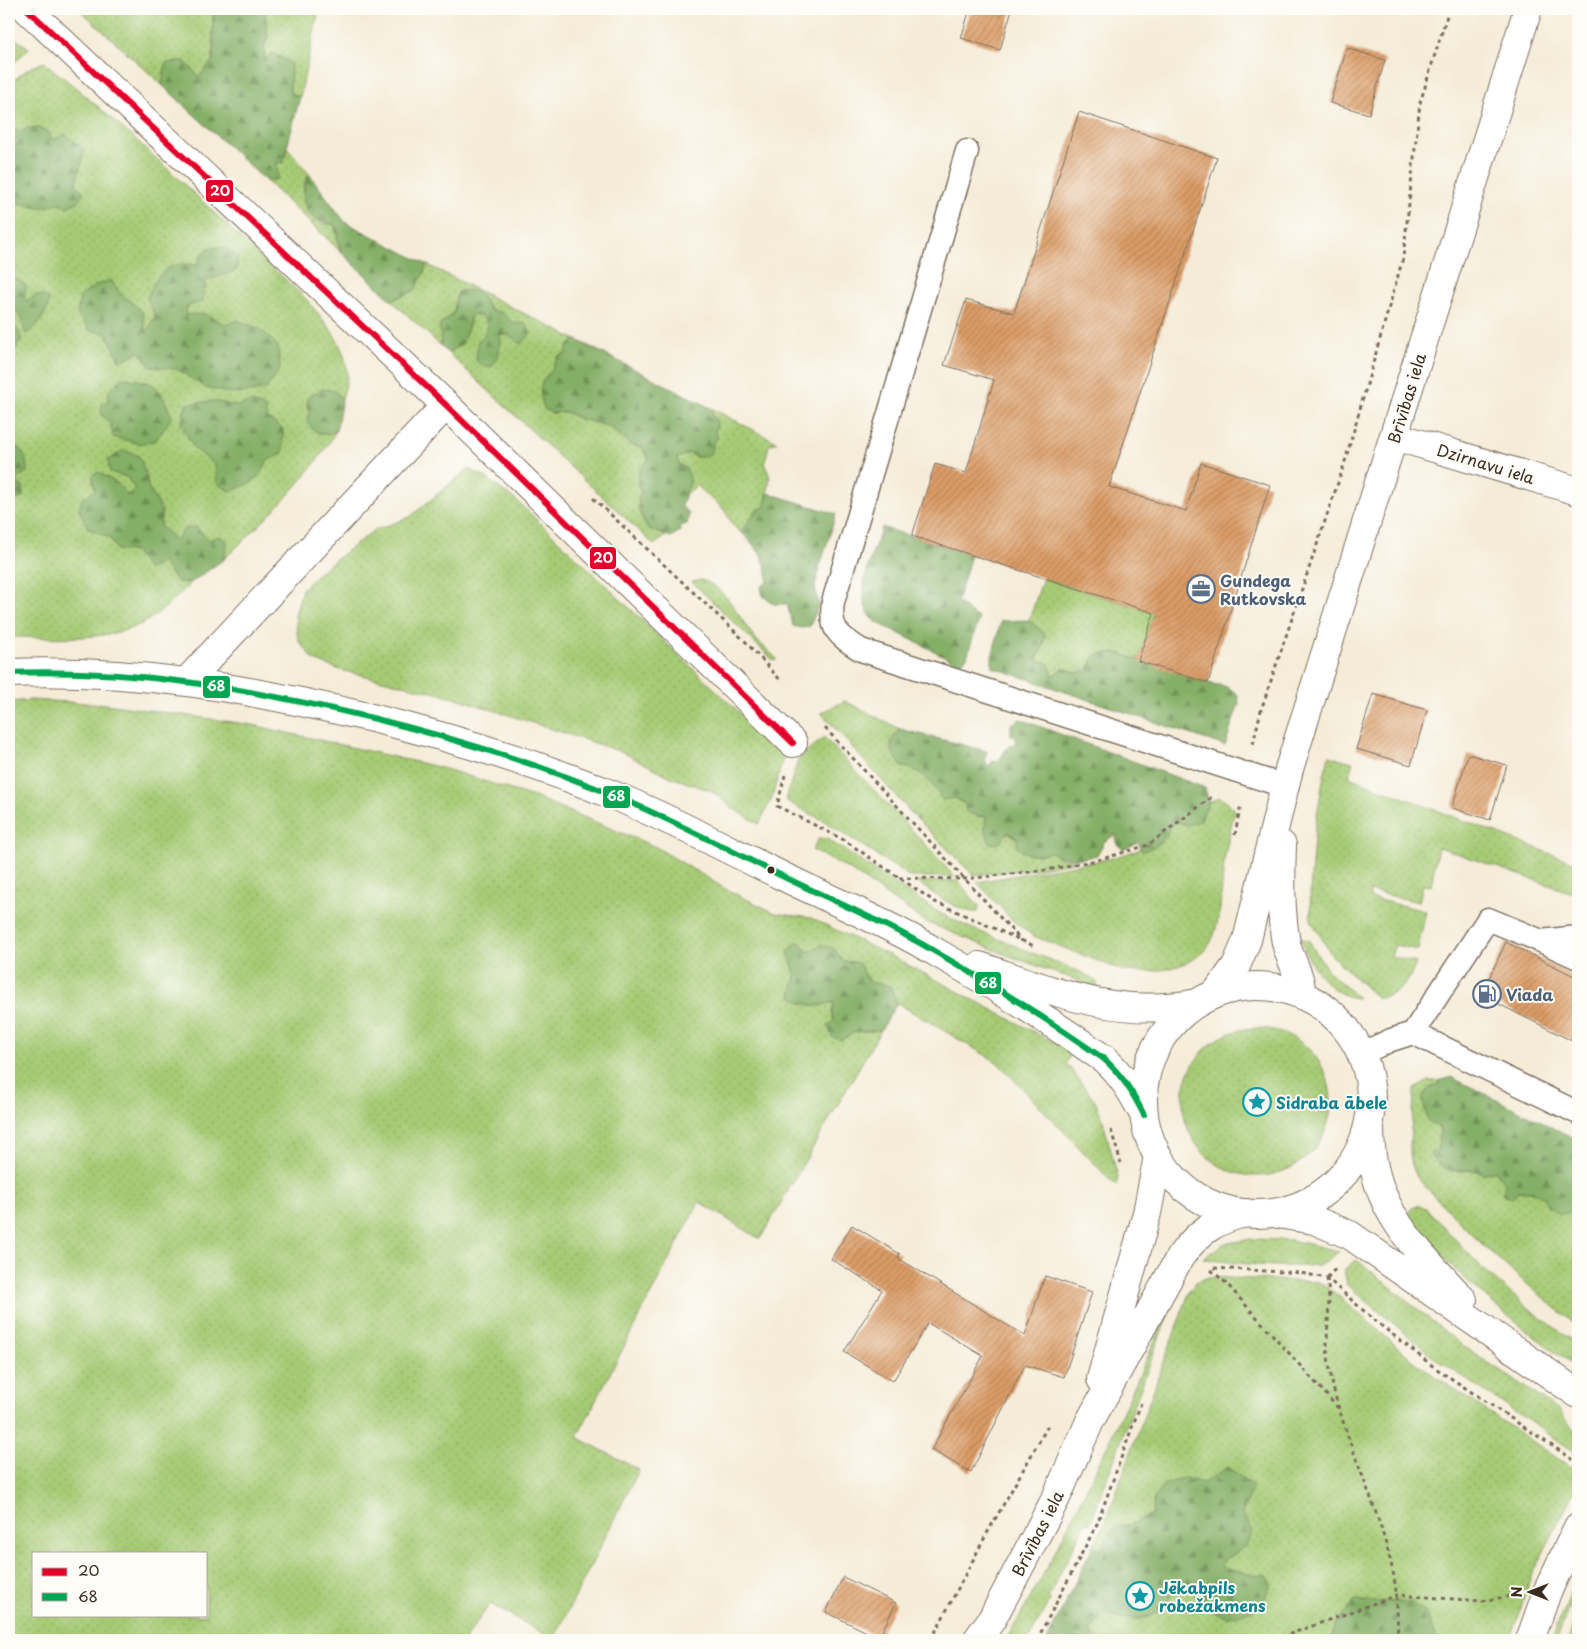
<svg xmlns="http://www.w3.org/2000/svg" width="1587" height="1649" viewBox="0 0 1587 1649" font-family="'Playpen Sans',sans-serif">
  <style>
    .green { fill: url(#green-dots); stroke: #707a4a; fill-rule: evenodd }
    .forest { fill: url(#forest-firs); stroke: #606c42 }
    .building { fill: url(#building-hatch) }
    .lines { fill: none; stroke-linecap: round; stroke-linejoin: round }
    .service-casing { stroke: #7c6e5f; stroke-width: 25 }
    .minor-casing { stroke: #7c6e5f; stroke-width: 30 }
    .tertiary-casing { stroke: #7c6e5f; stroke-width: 30 }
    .secondary-casing { stroke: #7c6e5f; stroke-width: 30 }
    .primary-casing { stroke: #7c6e5f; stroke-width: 30 }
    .path { stroke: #7c6e5f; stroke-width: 3; stroke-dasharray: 4 4; stroke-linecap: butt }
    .service { stroke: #fff; stroke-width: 22 }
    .minor { stroke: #fff; stroke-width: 28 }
    .tertiary { stroke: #fff; stroke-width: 28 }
    .secondary { stroke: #fff; stroke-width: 28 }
    .primary { stroke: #fff; stroke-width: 28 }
    .bus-1-casing { stroke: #fdfcf7; stroke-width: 10 }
    .bus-2-casing { stroke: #fdfcf7; stroke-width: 10 }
    .bus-1 { stroke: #e4002b; stroke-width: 6 }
    .bus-2 { stroke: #00a651; stroke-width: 6 }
    .bus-dot { fill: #3b2a1e; stroke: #fdfcf7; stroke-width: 2 }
    .labels { text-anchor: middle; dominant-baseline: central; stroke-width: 4; stroke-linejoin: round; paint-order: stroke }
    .street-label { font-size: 16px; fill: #3b2a1e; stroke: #fdfcf7 }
    .service-label { font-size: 16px; font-weight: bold; fill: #4e5e75; stroke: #fdfcf7; text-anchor: start }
    .culture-label { font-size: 16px; font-weight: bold; fill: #0d838f; stroke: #fdfcf7; text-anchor: start }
    .line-badge { stroke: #fdfcf7; stroke-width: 2 }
    .badge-label { font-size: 14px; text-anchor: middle; font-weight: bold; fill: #fff }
  </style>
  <defs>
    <pattern id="green-dots" width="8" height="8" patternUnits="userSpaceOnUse" patternTransform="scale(1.25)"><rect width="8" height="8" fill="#a6cb75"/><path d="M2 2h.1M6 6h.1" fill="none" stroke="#90ae65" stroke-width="1.8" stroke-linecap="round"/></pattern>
    <pattern id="forest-firs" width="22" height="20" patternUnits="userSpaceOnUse" patternTransform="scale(1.25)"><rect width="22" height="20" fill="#84af66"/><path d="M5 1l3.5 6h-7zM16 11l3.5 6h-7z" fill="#6d8f53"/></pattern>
    <pattern id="building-hatch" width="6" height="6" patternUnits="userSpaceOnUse" patternTransform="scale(1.25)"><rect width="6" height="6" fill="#dc9d67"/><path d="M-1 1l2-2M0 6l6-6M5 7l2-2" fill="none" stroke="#b48054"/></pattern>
  </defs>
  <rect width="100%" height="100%" fill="#fdfcf7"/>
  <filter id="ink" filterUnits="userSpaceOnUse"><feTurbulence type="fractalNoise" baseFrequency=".02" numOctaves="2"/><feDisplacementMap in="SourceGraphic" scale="10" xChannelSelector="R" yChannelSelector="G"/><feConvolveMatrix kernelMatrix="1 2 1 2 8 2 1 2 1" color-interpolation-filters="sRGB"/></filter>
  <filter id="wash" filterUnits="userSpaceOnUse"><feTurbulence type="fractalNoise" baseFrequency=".0096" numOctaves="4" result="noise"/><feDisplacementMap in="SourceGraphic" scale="20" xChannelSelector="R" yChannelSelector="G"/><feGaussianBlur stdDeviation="1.12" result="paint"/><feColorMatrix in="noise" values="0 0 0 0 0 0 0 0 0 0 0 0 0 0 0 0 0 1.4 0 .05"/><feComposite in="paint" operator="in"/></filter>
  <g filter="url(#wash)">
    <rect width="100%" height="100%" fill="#f5ecd8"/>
    <path class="green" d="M79,9H213V60L199,77L185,61L166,63L162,85Z
      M270,9H319L300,97L290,93L265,62L264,47L268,35L265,14Z
      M9,34L29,48L9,68Z
      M44,62C136,134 218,218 304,297C323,319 347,344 347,375C347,383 344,391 342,399L335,391L310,413L312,429C321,435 326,436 336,431C310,478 262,523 224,559L227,542L176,541L160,526L162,509L148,487L146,471L110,472L127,477L135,489L128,496L117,483L98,473L93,476L95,490L82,499L88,528L111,539L117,550L135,551L148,570L162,561L177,582L191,583C176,597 160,615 141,624C106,642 48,637 9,637V84L28,69Z
      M288,148L309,174L303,187L322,224H334L341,252L266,181L278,179L277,162H283Z
      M426,264L575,339L568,346L566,354L558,357L552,370L542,380L552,413L566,412L580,419L608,426L621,438L642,446L649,459L637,485L641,492L639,512L647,528L666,536L654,545L448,353L463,343C464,333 470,328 470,318L474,314L481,316L488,325L485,336L501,342L500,334L509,335L513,323L503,313L490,310L485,300L456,297L454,313L440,325L441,346L391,300L414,291L424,273Z
      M713,409L777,442L769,445L765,462L770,478L765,506L756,511L741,532C731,527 731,519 724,510C716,500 704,496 698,485L685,494L677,458L689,453L697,457L713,442L717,423L712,415Z
      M468,469L485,477L518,502L784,755L772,798L759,824L734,809L712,791L673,778L622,752L453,697L340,670L314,660L298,640L295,615L302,589L318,573L373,531L410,517Z
      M1043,578L1154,613L1138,661L1115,652L1078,673L1063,668L1053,676L1036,659L1029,620Z
      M701,580C724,586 736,612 749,630C756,641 768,650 777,659L774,661L692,582Z
      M31,700L106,704L253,725L443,768L537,798L656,847L724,888L775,913L811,918L893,957L1072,1052L1066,1063L1095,1101L1102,1117L1118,1177L1116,1186L997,1062L897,1003L890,986L869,982L859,963L843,961L833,948L796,976L800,1003L820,1006L834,1001L832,1014L841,1040L855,1032L881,1030L760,1239L699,1202L577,1437L639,1470L554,1639L490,1604L464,1640H9V702ZM34,1553H206V1615H34Z
      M845,701L900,729L891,741L910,767L929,779L935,788L964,803L973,816L986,817L985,829L998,844L1008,832L1038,856L1050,852L1065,860L1077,861L1035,869L973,875L914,816L821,713Z
      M824,737L938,858L954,877H910L826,822L788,802L786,798L798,760Z
      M1329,756L1353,762L1349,777L1578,864V895L1438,847L1431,886L1423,885L1419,902L1370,891V898L1426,911L1418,950L1395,945L1391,956L1416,963C1409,983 1399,996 1377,998L1332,956L1311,920L1310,890L1315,826L1324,775Z
      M1220,797L1234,808V813C1231,827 1228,841 1225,855C1221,880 1223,919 1211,942C1195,969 1152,974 1124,971L1033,936L1012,920L977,882L1109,859L1141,849L1177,822L1200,821L1209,802Z
      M819,838L827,839L938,912L966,926L1085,974L1096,981L1098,988L1007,955L926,922L850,870L812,850Z
      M958,881L979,906L978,912C962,914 930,892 917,882Z
      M1300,937L1309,941L1329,972L1358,998C1329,997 1307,962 1300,937Z
      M1183 1102a74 74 0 1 1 148 0a74 74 0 1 1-148 0Z
      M1429,1081H1438L1439,1084L1440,1128L1438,1149L1450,1171L1495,1170L1505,1183L1518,1191H1531L1545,1198L1560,1214L1578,1211V1326C1529,1287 1482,1247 1439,1201C1430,1191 1415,1178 1412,1165C1406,1146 1415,1111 1414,1089Z
      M1419,1205L1426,1208L1486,1272L1522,1303L1578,1345V1368C1515,1324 1453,1275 1405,1214L1412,1207Z
      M1251,1239L1291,1240L1339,1251C1334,1255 1330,1261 1324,1263C1307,1271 1223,1263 1203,1258L1223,1244Z
      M1354,1261H1358L1375,1274L1459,1343L1559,1410L1576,1432L1578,1438V1454L1435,1358L1347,1285L1344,1270Z
      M1209,1277L1318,1282L1335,1293L1420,1366L1578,1472V1486L1532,1574L1510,1640H1436L1428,1616L1411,1602L1391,1601L1336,1623L1331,1640H1097L1090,1631L1104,1613L1121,1619L1159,1612L1173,1593L1192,1591L1206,1606L1266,1575C1248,1577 1242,1568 1226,1570L1220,1564L1246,1546L1203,1483L1183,1478L1154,1498L1153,1513L1133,1524L1114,1528L1100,1551L1093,1546L1105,1523L1190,1290L1196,1282Z
      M1175,1296L1090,1524L1086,1522L1048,1598L1051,1600L1028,1640H1006C1072,1530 1122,1413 1175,1296Z
      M1578,1571V1581L1557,1640H1552Z
      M1578,1612V1630L1575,1640H1569Z"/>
    <path class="forest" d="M213,9H270L265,14L268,35L264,47L265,61L272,53L291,63L290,93L300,97L283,163L277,162L278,179L266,181L162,85L166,63L185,61L199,77L213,60Z
      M33,127L48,131L53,140L66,134L84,149C84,162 77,172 76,185L84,192L78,202L66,207L58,203L44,208L9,201V133Z
      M309,174L345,222L426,264L424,273L414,291L391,300L341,252L334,224C304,222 297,200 309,174Z
      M210,247H224L237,257V270L206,281L203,301L186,307L187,315L206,314L226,325L237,320L262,330L278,346L280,369L266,389L237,394L206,388L177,369L151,367L139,352L120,361L107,334L89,330L77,313L80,297L96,285L111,280L120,293L142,311L146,333L155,316L147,298C159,271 167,261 198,265L200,256Z
      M9,279L19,280L26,286L24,300L27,301L36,295L45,296L49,300C46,315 39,326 26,334L19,314L9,309Z
      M477,290L490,310L503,313L513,323L526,324L531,334L521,344L509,335L500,334L499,354L492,367H483L476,360L478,341L485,336L488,325L481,316L474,314L470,318C470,328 464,333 463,343L448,353L441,346L440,325L454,313L456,297L459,291Z
      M9,326L18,330L22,340L14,350L9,353Z
      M575,339L713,409L712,415L717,423L715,431L718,438L713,442V448L708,456L697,457L689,453L677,458L679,464C690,470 691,476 689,487L685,491V498L682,502V507L689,513L687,524L680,526V531L671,537L647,528C642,515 634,506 641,492C634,480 638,468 649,459L642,447L630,445L608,426L580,419L566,412L552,413L544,409C534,377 547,384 558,357L566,354L568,346Z
      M122,378C158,382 158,384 172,417L156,440L140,444L113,437L110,423L101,415L102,404L108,401L109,391Z
      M322,389L335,391L342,399L336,431C322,438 314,433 306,420L310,413L307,406L308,397Z
      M212,401L237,406L253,402L265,408L267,418L283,429V453L267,461C260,481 249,485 229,491L217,483L215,465L194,448L181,424L186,404Z
      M9,443C23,448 27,457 27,472L17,478V483L23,487V497L17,500L9,499Z
      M124,450L139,456C144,466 145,476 148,486C155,507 163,498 160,526L176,540L184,529L196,527L208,540L221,536L227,542L224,559L191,583L177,582L162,562L148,570L135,551L117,550L111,539L88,528L79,510L82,499L95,490L92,476L98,472L117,483L128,495L135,489L127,477L110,472L108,460Z
      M768,493L836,514L819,570L815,587L819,604L810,626L802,628L793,626L787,604H774L763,596L761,587L768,581C766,557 758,549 741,532L756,511L765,506Z
      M882,527L971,555L957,602L979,619L967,657L962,662H956L876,622C849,600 873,554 882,527Z
      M1029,620L1045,634L1043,648L1036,659L1049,664L1053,676L1063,668L1078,673L1088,670L1095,655L1115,652L1208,683L1228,687L1238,695L1239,703L1225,746L992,667V656L1001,621Z
      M1020,719L1205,788L1209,802L1200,821L1187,825L1177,822L1170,826C1167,839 1155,849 1142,851L1138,842L1123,850L1116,843V834L1104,842L1097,855C1078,860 1068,861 1050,852C1036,856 1027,856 1017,847V838L1008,832L998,844L990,843L985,829L986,817L967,813L964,803L956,798L943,800C932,786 922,767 902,767L892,752L891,741L900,729L987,751L985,759L988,766L992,762L1000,760C1003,753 1008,745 1016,744V736H1011V725Z
      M798,941L808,952L821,945L833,948L843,961L859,963L869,982L890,986L897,1003L881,1030L855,1032L841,1040L832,1037L828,1026L834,1021L832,1014L834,1002C818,1007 805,1007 791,996L796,976L788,952Z
      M1451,1077L1578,1140V1211L1560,1214L1547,1206L1545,1198L1531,1191H1518L1512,1198L1503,1194L1505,1183L1495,1170L1483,1174C1459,1161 1451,1183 1429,1154L1438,1149L1440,1128L1428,1122L1422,1097L1431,1087L1439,1084L1438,1081Z
      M1228,1467L1253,1486L1242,1514L1253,1531L1246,1546L1220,1564L1226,1570C1242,1568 1248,1577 1266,1575L1271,1585L1260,1607C1224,1622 1219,1619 1192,1591L1173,1593C1169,1599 1164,1608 1158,1612C1142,1624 1122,1618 1104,1613L1090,1631L1097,1640H1047L1093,1546L1100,1551L1114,1527L1133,1524L1153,1514L1154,1498L1163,1485L1183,1478L1203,1483Z
      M1355,1601L1411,1602L1428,1616L1436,1640H1331L1336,1623Z"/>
    <g id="blocks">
      <path class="building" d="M970,9H1012L1000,50L961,38Z
        M1347,48L1385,60L1369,114L1330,103Z
        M1079,112L1217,158L1109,487L1186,511L1201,463L1270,485L1208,683L1138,661L1154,613L912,536L935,464L966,473L994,380L944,365L966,300L1014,313Z
        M1373,694L1427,710L1411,765L1356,749Z
        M1468,754L1507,765L1490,820L1452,808Z
        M1506,942L1578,978V1044L1481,995Z
        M852,1225L900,1254L898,1258L1025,1336L1045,1276L1092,1292L1064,1377L1025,1365L971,1472L931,1450L983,1356L928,1323L893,1381L844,1352L882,1290L831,1259Z
        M843,1577L896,1603L879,1638L826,1612Z"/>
    </g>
  </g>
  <g filter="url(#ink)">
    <use href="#blocks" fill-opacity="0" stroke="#7c6e5f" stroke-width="1"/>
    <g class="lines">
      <defs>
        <path id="service" d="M967,151L833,602C829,630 839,636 861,650L1284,786
          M1541,941L1578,958
          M1413,1033L1578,1113
          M1361,1054L1391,1040L1413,1033L1488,919L1541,941L1578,937"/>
        <path id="minor" d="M446,405L793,743
          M1394,436L1578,491
          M1530,1640L1547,1592L1578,1527"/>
        <path id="tertiary" d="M27,9L446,405L187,681"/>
        <path id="secondary" d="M1282,845C1281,878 1280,910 1286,943C1290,961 1302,976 1301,994
          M1216,993L1236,966L1247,940L1289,769L1528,9
          M1101,1379L1147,1213L1158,1156
          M977,1640L992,1619L1056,1498L1090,1421L1180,1257C1198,1232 1215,1220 1245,1213"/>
        <path id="primary" d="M9,673C132,668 252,689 372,718C457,739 539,764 620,798C674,821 727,849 780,875C833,901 889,924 939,954C996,986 1051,1022 1104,1059C1122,1075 1133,1093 1144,1115
          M979,966C1053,991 1118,1019 1197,1003
          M1143 1100a114 114 0 1 1 228 0a114 114 0 1 1-228 0Z
          M1370,1128C1370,1208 1413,1245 1463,1300
          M1278,1214L1314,1220L1350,1235L1578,1394"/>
      </defs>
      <use href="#service" class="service-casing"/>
      <use href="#minor" class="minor-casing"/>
      <use href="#tertiary" class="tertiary-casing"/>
      <use href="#secondary" class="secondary-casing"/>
      <use href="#primary" class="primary-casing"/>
      <path class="path" d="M593,498L745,641L782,682
        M825,728L1022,941
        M1253,744L1261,710L1344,465L1403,258L1420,103L1449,9
        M785,775L777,806L844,840L935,902L1034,946
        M1235,835L1241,804
        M899,878L964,879L1047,870L1102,859L1148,845L1213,796
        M1111,1130L1121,1163
        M1214,1268L1301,1273L1327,1278L1374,1320L1434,1367L1578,1463
        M1211,1270L1226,1283L1339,1409
        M1327,1278C1331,1302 1327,1323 1327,1346C1328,1361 1331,1377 1334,1391C1350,1453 1380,1510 1393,1572C1398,1595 1397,1617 1398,1640
        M1327,1278L1337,1267
        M931,1640L985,1537L1049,1424
        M1037,1640L1097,1524L1141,1403
        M1274,1640L1397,1595L1482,1601L1511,1596"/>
      <use href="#service" class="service"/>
      <use href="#minor" class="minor"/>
      <use href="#tertiary" class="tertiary"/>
      <use href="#secondary" class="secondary"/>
      <use href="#primary" class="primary"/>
      <defs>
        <path id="bus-1" d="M27,9L446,405L793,743"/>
        <path id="bus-2" d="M9,673C132,668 252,689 372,718C457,739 539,764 620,798C674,821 727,849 780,875C833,901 889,924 939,954C996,986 1051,1022 1104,1059C1122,1075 1133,1093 1144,1115"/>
      </defs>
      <use href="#bus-1" class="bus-1-casing"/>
      <use href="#bus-2" class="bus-2-casing"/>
      <use href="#bus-1" class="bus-1"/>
      <use href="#bus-2" class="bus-2"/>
    </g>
  </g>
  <defs>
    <symbol id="office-ring" viewBox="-11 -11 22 22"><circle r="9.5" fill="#fdfcf7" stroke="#5c6f8a" stroke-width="1.5"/><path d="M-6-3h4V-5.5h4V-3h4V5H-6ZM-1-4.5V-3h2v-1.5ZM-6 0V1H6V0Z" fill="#5c6f8a"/></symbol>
    <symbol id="fuel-ring" viewBox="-11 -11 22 22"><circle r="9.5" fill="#fdfcf7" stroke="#5c6f8a" stroke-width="1.5"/><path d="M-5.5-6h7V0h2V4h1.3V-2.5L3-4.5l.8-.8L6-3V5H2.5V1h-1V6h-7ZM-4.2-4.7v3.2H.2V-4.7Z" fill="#5c6f8a"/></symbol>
    <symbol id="sight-ring" viewBox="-11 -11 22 22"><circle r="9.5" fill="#fdfcf7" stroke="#0f9aa8" stroke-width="1.5"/><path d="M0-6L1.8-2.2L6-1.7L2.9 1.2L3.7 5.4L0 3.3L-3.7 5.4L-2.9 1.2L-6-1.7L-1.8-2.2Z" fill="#0f9aa8"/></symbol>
  </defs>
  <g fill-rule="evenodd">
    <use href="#office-ring" x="1185" y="573" width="32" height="32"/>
    <use href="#fuel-ring" x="1471" y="978" width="32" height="32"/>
    <use href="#sight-ring" x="1241" y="1086" width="32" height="32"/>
    <use href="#sight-ring" x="1124" y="1580" width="32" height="32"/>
  </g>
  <circle class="bus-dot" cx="771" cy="870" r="4.5"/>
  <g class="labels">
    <g class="street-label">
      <text transform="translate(1406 398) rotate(-73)">Brīvības iela</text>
      <text transform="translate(1486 463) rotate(17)">Dzirnavu iela</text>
      <text transform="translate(1037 1533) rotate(-63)">Brīvības iela</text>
    </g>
    <g class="service-label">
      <text x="1220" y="580">Gundega<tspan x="1220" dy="18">Rutkovska</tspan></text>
      <text x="1506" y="994">Viada</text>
    </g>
    <g class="culture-label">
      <text x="1276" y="1102">Sidraba ābele</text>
      <text x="1159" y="1587">Jēkabpils<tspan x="1159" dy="18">robežakmens</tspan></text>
    </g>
  </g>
  <g class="line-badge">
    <rect x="205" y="179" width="29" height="24" rx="5" fill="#e4002b"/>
    <rect x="589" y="546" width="28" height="24" rx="5" fill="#e4002b"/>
    <rect x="202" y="675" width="29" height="24" rx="5" fill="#00a651"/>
    <rect x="602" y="785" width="29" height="24" rx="5" fill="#00a651"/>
    <rect x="974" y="971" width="28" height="24" rx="5" fill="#00a651"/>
  </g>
  <g class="badge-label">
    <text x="220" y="196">20</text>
    <text x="603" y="563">20</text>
    <text x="216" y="691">68</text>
    <text x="616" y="801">68</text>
    <text x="988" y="988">68</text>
  </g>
  <rect width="1587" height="1649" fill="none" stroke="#fdfcf7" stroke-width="30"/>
  <rect x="32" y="1552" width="175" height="65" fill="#fdfcf7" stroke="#afa8a0"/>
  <rect x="42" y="1568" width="25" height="8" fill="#e4002b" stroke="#afa8a0"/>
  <text x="78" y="1576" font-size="15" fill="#3b2a1e">20</text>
  <rect x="42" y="1593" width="25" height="8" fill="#00a651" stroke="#afa8a0"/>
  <text x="78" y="1602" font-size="15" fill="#3b2a1e">68</text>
  <g transform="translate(1530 1592) rotate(270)" stroke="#fdfcf7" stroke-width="4" paint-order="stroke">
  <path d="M0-4L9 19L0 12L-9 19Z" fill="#3b2a1e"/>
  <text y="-8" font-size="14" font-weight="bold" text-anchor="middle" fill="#3b2a1e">N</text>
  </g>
</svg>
